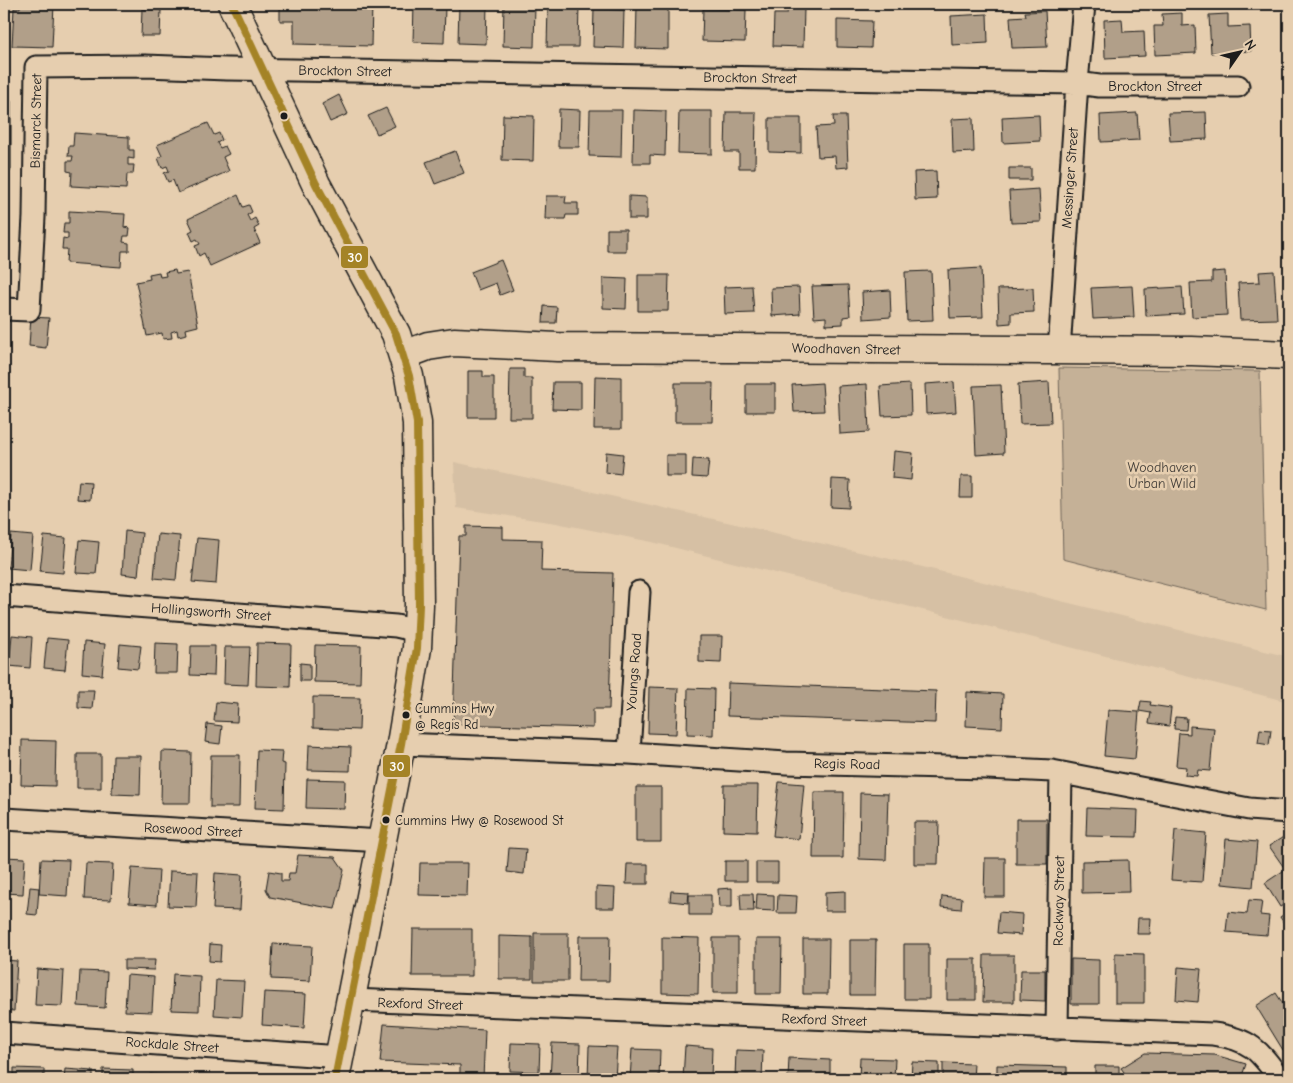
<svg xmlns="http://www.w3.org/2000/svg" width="1293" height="1083" viewBox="0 0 1293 1083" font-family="'Comic Neue',sans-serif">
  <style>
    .built { fill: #d6c0a4 }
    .green { fill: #c5b197; stroke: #70665a }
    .building { fill: #b19f89; stroke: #1c1c1c }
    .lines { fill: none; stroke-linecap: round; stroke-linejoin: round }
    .street-casing { stroke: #1c1c1c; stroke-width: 25 }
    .secondary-casing { stroke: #1c1c1c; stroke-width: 31 }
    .primary-casing { stroke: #1c1c1c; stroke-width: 31 }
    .street { stroke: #e6ceaf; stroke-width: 21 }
    .secondary { stroke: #e6ceaf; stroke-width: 28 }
    .primary { stroke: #e6ceaf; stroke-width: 28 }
    .bus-1-casing { stroke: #e6ceaf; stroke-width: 11 }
    .bus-1 { stroke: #a48326; stroke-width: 8 }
    .bus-dot { fill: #1c1c1c; stroke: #e6ceaf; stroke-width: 2 }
    .labels { text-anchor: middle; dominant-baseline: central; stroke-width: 5; stroke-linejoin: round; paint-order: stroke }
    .bus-label { font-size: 13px; fill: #1c1c1c; stroke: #e6ceaf; text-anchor: start }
    .street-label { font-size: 14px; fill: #1c1c1c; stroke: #e6ceaf }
    .park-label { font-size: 14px; fill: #46413b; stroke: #e6ceaf }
    .line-badge { stroke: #e6ceaf; stroke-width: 2 }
    .badge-label { font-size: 14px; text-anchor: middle; font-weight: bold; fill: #fff }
  </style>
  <rect width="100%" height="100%" fill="#e6ceaf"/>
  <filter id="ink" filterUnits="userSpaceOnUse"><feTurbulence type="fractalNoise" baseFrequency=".02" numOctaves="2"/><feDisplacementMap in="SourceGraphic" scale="10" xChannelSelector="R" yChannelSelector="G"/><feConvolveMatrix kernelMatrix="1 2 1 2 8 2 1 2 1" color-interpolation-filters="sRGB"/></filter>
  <g filter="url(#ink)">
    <path class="built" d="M454,462L593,492L886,558L1289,657V702L652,542L556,523L456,508Z"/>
    <path class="green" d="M1059,368L1260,371L1266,610L1063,559Z"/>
    <path class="building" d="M20,4H54L52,47L12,46L14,8H20Z
      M280,4H372L371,46L294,44V21H280Z
      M414,4L445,5L444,43L413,42Z
      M459,4L487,5L486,44L458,43Z
      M504,4L535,5L534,47L503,46Z
      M548,5L579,6L578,47H547Z
      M637,6L668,7V49L636,48Z
      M787,7L804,8L803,47L773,46L774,14H787Z
      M142,9L161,10L160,36H141Z
      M594,9L624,10L623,48L593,47Z
      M703,9L746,10L745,42L702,41Z
      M1045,11L1047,47L1012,48L1010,17L1026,16L1025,12Z
      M1182,13V26L1195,25L1196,53L1155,55L1154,26H1163L1162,14Z
      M987,14L988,43L952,45L951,16Z
      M1228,14V27L1250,26L1251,51L1211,53L1209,15Z
      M1122,19L1123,32L1144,31L1145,56L1105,58L1104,20Z
      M837,20L872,21L871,48L837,47Z
      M339,95L348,114L330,122L322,104Z
      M4,101H11V170H4Z
      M386,108L395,126L377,134L368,116Z
      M559,109L580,110L579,147H558Z
      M590,110H622L621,157L589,156Z
      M634,110L666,111L665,156L650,155V163H633Z
      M679,111H712V154L678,153Z
      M726,112H756L755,168H739V152H725Z
      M1206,112L1207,139L1170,141L1168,113Z
      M1137,113L1139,140L1101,142L1100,115Z
      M503,115L534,116L533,161L502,160Z
      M1039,115L1040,141L1003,143L1002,117Z
      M833,116H846L848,167L836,168L835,156L818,157L816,127L834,126Z
      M769,118H801V153L769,152Z
      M973,118L974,152L953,153L952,119Z
      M208,123L214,135L219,133L222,140L217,143L220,148L225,146L229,154L223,157L229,171L178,193L173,180L168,182L164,173L169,171L167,166L162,168L158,158L162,156L157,145Z
      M74,133L129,137V150H134V159L128,158V165H134L133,174H127L126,189L71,186L72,172L67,171V161H72L73,156H68L69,146H73Z
      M455,151L464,173L435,184L426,162Z
      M1009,168H1031V180H1009Z
      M936,171L937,199L915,200L914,172Z
      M1039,189L1041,222L1011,223L1009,191Z
      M238,195L243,207L249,205L252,212L247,215L250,221L255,218L259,226L254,229L260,243L210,266L204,253L199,256L195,246L200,244L197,239L193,241L189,232L193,230L188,219Z
      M546,196H566L565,203H578V215H566L565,219H545Z
      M629,196L647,197V219H629Z
      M69,211L125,214L124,227L130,228L129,236H124L123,242L129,243V251H122L121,267L66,263L67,249H62L63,238L68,239V233H63L64,223H69Z
      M607,229H626V251H607Z
      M501,260L513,290L500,295L496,283L478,290L471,272Z
      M981,268L983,317L950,318L948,270Z
      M175,270L176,274L188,272L198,326L186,329L187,334L178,336L177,330L171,332L172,338L163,339L162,333L147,336L136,282L150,279L149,274L159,272L160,277L166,276L165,272Z
      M931,271L933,320L907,321L905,272Z
      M1225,271L1227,315L1192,317L1190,283L1212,282V272Z
      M1274,271L1277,319L1240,320L1238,283L1260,282L1259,272Z
      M638,275H669L668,311H638Z
      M603,278L627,279L626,309L603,308Z
      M848,285L850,316L843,317V324L826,325V317L814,318L812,286Z
      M752,286L754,313L725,314L724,287Z
      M1132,286L1134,317L1093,319L1091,288Z
      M799,287L800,314L772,316L771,288Z
      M1182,287L1184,314L1146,316L1145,289Z
      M1033,288L1034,312L1011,313V323L999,324L998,289Z
      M890,290L891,317L863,319L862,292Z
      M544,306L557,307L556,323H543Z
      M31,317L49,318L46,348L29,346Z
      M510,369H524V378H532V418H509Z
      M468,371H483V377H494V417H468Z
      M595,376L621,377V429H594Z
      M553,382H581V410L552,409Z
      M954,382L956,412L926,414L925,384Z
      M1049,382L1051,423L1020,424L1018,384Z
      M675,383H713L712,422H675Z
      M822,383L824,411L794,412L792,385Z
      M746,384H775V412H746Z
      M867,384L869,432L840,434L838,386Z
      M910,384L911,415L882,416L880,386Z
      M1001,385L1004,453L976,455L973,386Z
      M894,451L913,453L911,480L892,478Z
      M606,452L623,454L621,474L605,472Z
      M666,455H686V476H666Z
      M693,459L709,460L707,478L692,477Z
      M961,476H972V498H960Z
      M832,479L850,480L849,508L831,507Z
      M79,481L91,482L90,500L77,499Z
      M466,526L503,527V539L542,540L541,571L613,573L609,709H593V728L453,724L459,536H466Z
      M125,531L142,533L138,576L122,574Z
      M11,534L33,536L30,570L8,568Z
      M158,534L180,536L176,580L154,578Z
      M44,536L66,538L63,573L40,571Z
      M197,538L219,540L216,584L192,582Z
      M79,540L99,542L96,574L76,573Z
      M12,635L32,637L30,668L9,666Z
      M699,636H722L721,663L699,662Z
      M47,638L68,640L65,670L44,668Z
      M84,642L105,644L102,675L82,673Z
      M155,643L178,644L177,673H154Z
      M257,643L291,644L290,687L256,686Z
      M120,644L141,646L138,669L118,667Z
      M315,645L361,646L360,683L314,682Z
      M191,646H215L214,676L190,675Z
      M225,647H250L248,685L224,684Z
      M300,663L310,664V681H300Z
      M728,683L936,691L935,723L727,716Z
      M649,687L678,688L676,734L648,733Z
      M688,688L714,689L713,735L687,734Z
      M78,690H94L92,709L78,708Z
      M967,692L1003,694L1002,728L966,726Z
      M313,697L360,698L359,730L313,728Z
      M1141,701L1151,702L1150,705L1171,708L1169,726L1149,723L1151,713L1139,711Z
      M216,702L238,704L237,722L214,721Z
      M1108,710L1139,712L1135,759L1104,756Z
      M1175,717L1187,718L1186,730L1174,729Z
      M207,724L222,726L220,744L205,742Z
      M1190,726L1214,728L1210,771L1198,770L1197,776L1185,775L1186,767L1176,766L1179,733L1190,734Z
      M1260,729L1271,730L1269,745L1258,743Z
      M22,740L56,741L55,786L21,785Z
      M309,745L351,747L350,771L308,770Z
      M257,750L282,751L281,763L285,764L284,809L255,808Z
      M162,751L191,752L190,803H161Z
      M1285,751L1289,752V774L1283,773Z
      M77,754H101V788H77Z
      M211,755H240L239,807H210Z
      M113,756H141L140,795L112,794Z
      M307,779L345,780L344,809L306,808Z
      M779,782L804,784L799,839L773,836Z
      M724,785H758L757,832L723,831Z
      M636,787H661V842H636Z
      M814,792H844L843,858H813Z
      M860,793L888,794L886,860L859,859Z
      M1087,808L1138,810L1137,837L1086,836Z
      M1016,819H1047V864H1016Z
      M914,822H939L938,864H914Z
      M1175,830L1206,833L1202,882L1171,880Z
      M1285,836L1289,843V862L1283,866L1269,846Z
      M1226,839L1257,842L1253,887L1222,884Z
      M509,848L526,849L524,874L507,872Z
      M298,855L335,857L344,870L335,909L270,897L266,889L269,871L281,873V881H288L289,873H295Z
      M4,857L25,858L23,894L4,893Z
      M985,858H1005V897H984Z
      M41,859L69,860L67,896L39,894Z
      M1128,860L1129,892L1082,893V861Z
      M725,861H747V881H725Z
      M756,862H778V882H756Z
      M86,863L113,864L111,900L84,899Z
      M420,863H468L467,896L419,895Z
      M627,864H648V884H626Z
      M1289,867V902L1280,907L1265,883Z
      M132,868L159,870L157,905L129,903Z
      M170,871L198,872L196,907L168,906Z
      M215,873L242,875L240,910L213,909Z
      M30,887L39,888L37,915L27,914Z
      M596,887L615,888L614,908H596Z
      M732,888V907H719L718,889Z
      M671,891L689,892L688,903L670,901Z
      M845,891V911H825V892Z
      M740,894H753L754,911H741Z
      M757,894L774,895V911L756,910Z
      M689,895H711V915H689Z
      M778,895L797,896L796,913H777Z
      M942,896L962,898L961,909L941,907Z
      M1249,900L1262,901L1260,915L1269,916L1267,935L1226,932L1228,912L1247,914Z
      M1289,911V931L1280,917Z
      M999,912L1022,914L1021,935L997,933Z
      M1138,918H1151L1150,934H1137Z
      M413,929H472V976H412Z
      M534,933H568V981H534Z
      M499,936L532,937V979H499Z
      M579,936H610L609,981H578Z
      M662,937L699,938L698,994L662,993Z
      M713,938H738V993H713Z
      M756,939H782L781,994H756Z
      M803,939H829L828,994H803Z
      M850,940H876L875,995H850Z
      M210,944L221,945L220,962L209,961Z
      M273,944L312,946L310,981L271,979Z
      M904,944H929V999H904Z
      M1115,953L1144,954V1003H1115Z
      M984,955H1014V1002H983Z
      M947,959H976V1000H947Z
      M1071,959L1099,960V1004H1071Z
      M4,960L17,961L14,1011L4,1010Z
      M124,960H155L154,970L124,969Z
      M1178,967L1201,969L1198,1002L1176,1000Z
      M37,969L64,971L62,1006L35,1005Z
      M1021,970H1045V1001L1020,1000Z
      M80,971L107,972L105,1008L78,1006Z
      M173,974L200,976L199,1011L171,1010Z
      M127,975L154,977L152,1012L125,1011Z
      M216,980L244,981L242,1017L214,1015Z
      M264,992L306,994L304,1028L262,1025Z
      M1276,993L1289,1013V1046L1283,1050L1256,1006Z
      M384,1024L485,1030L483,1079H460V1065L380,1062Z
      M511,1043L540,1044L539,1072L510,1071Z
      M552,1043L580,1044L579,1079H550Z
      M589,1046L617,1047L615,1079H588Z
      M685,1046L712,1048L711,1079H683Z
      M632,1049L660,1050L659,1079H630Z
      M736,1050L763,1051L762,1079H735Z
      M1145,1053L1215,1055L1246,1064L1241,1079H1129L1121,1068Z
      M789,1058L830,1060V1079H788Z
      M860,1058L895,1059L894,1079H859Z
      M912,1062L939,1063V1079H911Z
      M943,1063L974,1064L973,1079H943Z
      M997,1065L1067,1067V1079H997Z
      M1095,1066H1119V1079H1095Z
      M14,1068L44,1069V1079H14Z
      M65,1069L93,1071V1079H64Z
      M103,1069L133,1070V1079H103Z
      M150,1074L180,1076V1079H150Z
      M194,1075L224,1076V1079H194Z"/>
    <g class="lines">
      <defs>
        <path id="street" d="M4,309L29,310L34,217L36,67L145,66L227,69L1077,83L1099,86H1238
          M1059,351L1077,83L1084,4
          M4,596L396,626L418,631
          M401,744L629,753L786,763L986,768L1052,771L1249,809L1289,812
          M629,753L639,592
          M4,819L382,841
          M351,1000L1213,1034C1250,1039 1259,1050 1280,1079
          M1057,1029L1061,773
          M4,1033L340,1057"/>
        <path id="secondary" d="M404,355L428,346L454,342L557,347L1192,351L1289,355"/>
        <path id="primary" d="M232,4L316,184L396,334L409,376L417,423L419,605L417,648L401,744L335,1079"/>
      </defs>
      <use href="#street" class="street-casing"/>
      <use href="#secondary" class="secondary-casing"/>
      <use href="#primary" class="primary-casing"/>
      <use href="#street" class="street"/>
      <use href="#secondary" class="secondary"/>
      <use href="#primary" class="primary"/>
      <defs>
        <path id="bus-1" d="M232,4L316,184L396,334L409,376L417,423L419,605L417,648L401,744L335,1079"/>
      </defs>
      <use href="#bus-1" class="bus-1-casing"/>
      <use href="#bus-1" class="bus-1"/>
    </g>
  </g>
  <g class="bus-dot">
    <circle cx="284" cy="116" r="4.5"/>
    <circle cx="406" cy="715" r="4.5"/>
    <circle cx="386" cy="820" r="4.5"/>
  </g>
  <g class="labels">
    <g class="bus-label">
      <text x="415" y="708">Cummins Hwy<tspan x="415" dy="16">@ Regis Rd</tspan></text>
      <text x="395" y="820">Cummins Hwy @ Rosewood St</text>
    </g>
    <g class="street-label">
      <text transform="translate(345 71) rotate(1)">Brockton Street</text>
      <text transform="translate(750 78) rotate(1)">Brockton Street</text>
      <text x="1155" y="86">Brockton Street</text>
      <text transform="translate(36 121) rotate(-89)">Bismarck Street</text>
      <text transform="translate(1070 178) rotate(-86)">Messinger Street</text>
      <text transform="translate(846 349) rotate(1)">Woodhaven Street</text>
      <text transform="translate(211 612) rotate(4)">Hollingsworth Street</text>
      <text transform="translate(634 672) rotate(-86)">Youngs Road</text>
      <text transform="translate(847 764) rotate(1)">Regis Road</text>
      <text transform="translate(193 830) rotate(3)">Rosewood Street</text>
      <text transform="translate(1059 901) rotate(-89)">Rockway Street</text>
      <text transform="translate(420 1004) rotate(2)">Rexford Street</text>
      <text transform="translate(824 1020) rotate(2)">Rexford Street</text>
      <text transform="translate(172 1045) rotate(4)">Rockdale Street</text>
    </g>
    <g class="park-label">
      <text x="1162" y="467">Woodhaven<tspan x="1162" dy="16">Urban Wild</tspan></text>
    </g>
  </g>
  <g class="line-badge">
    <rect x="340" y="245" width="29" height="24" rx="5" fill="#a48326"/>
    <rect x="382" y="754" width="29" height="24" rx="5" fill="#a48326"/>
  </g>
  <g class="badge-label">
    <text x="355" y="262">30</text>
    <text x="397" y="771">30</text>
  </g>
  <rect width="1293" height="1083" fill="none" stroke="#e6ceaf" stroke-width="20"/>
  <rect x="10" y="10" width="1273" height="1063" fill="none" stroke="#1c1c1c" stroke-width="2" filter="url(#ink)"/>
  <g transform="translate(1240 52) rotate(56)" stroke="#e6ceaf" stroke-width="4" paint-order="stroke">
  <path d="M0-4L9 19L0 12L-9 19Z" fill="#1c1c1c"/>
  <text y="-8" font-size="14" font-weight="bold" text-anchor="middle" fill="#1c1c1c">N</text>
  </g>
</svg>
